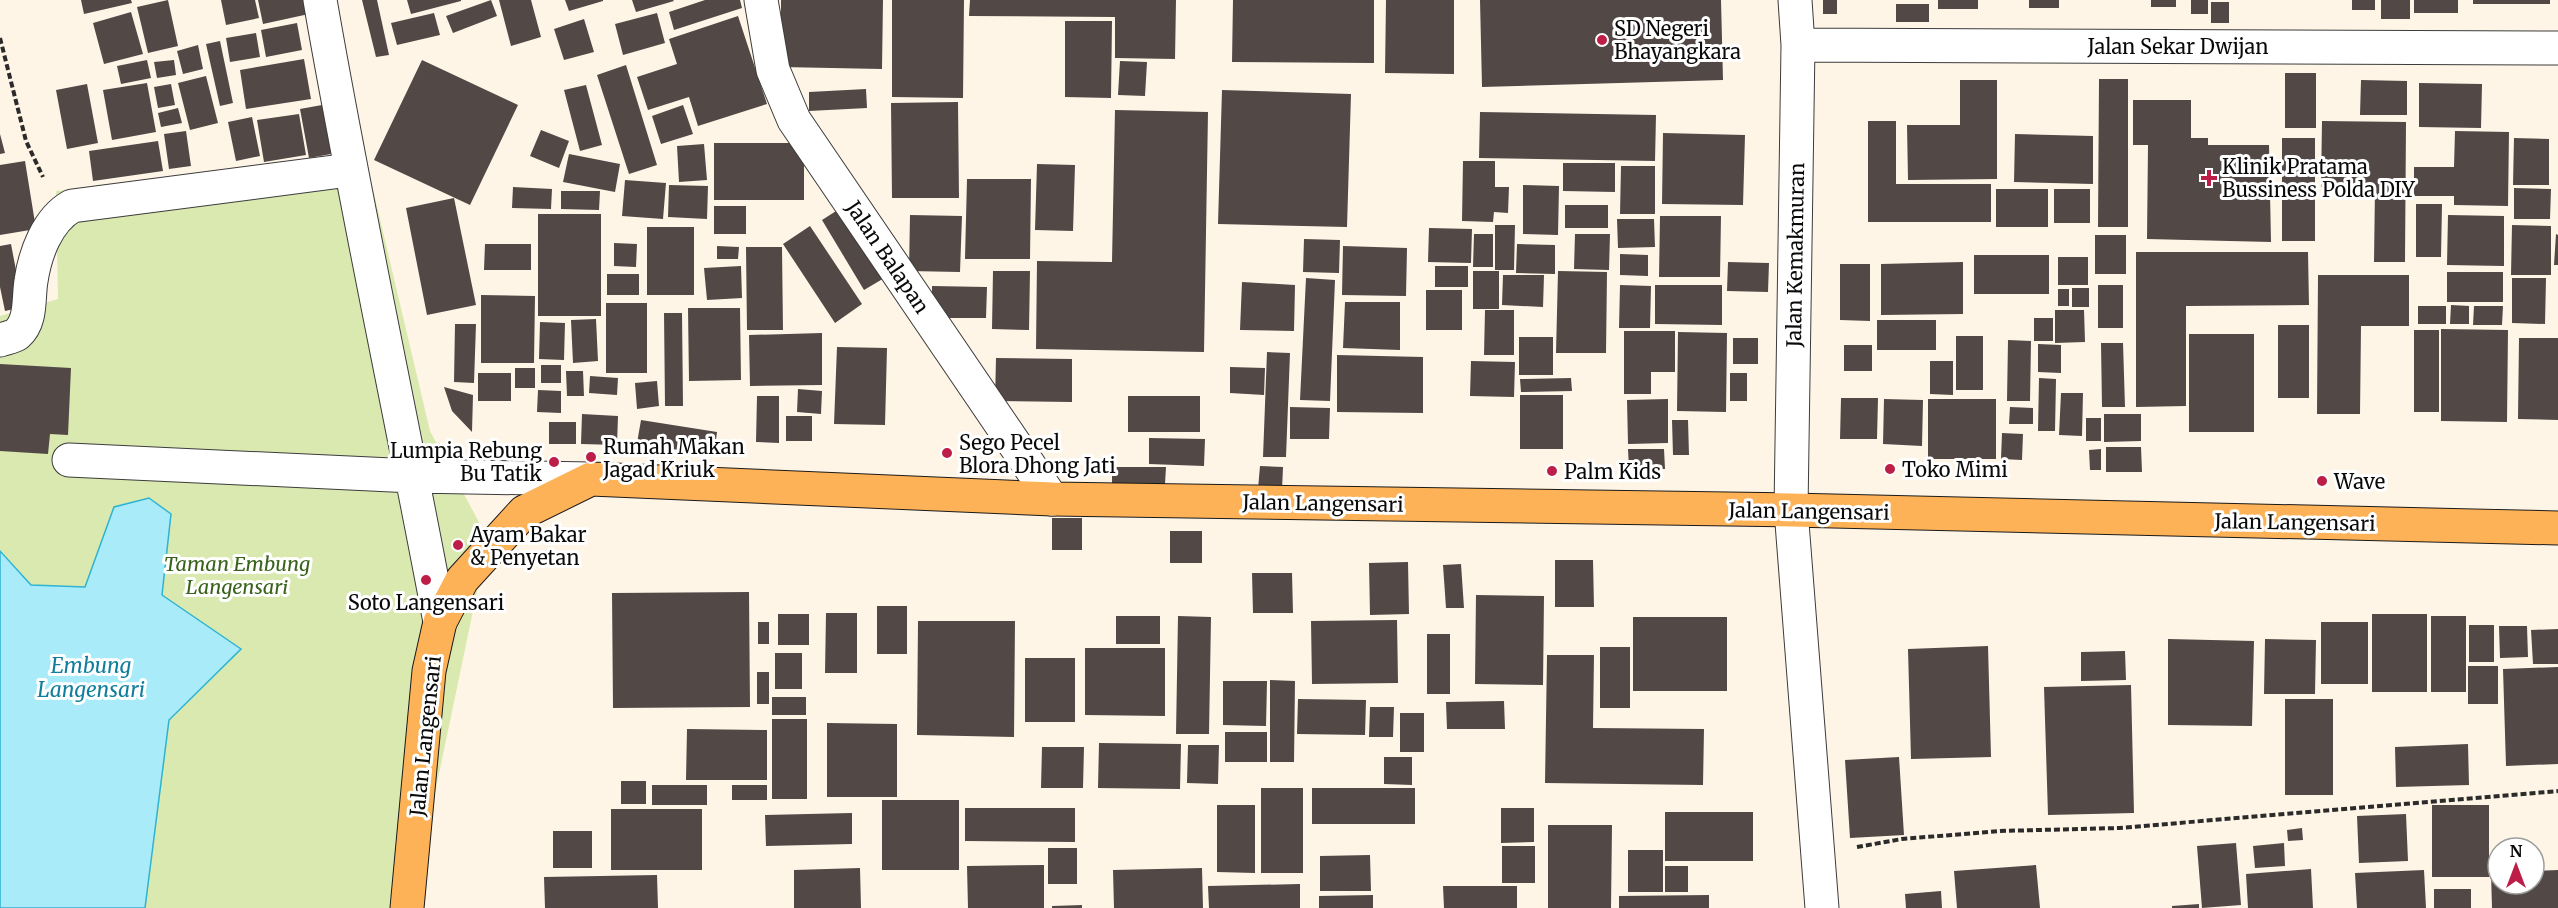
<svg xmlns="http://www.w3.org/2000/svg" width="2558" height="908" viewBox="0 0 2558 908" font-family="Merriweather,serif">
  <style>
    .green { fill: #dae9b0 }
    .water { fill: #a9ebf8; stroke: #2eb3d1; stroke-width: 1.5 }
    .building { fill: #524846 }
    .lines { fill: none; stroke-linecap: round; stroke-linejoin: round }
    .minor-casing { stroke: #3c3c3c; stroke-width: 35 }
    .major-casing { stroke: #1a1a1a; stroke-width: 35 }
    .path { stroke: #2b2b2b; stroke-width: 4; stroke-dasharray: 6 3; stroke-linecap: butt }
    .minor { stroke: #fff; stroke-width: 33 }
    .major { stroke: #feb257; stroke-width: 33 }
    .poi-dot { fill: #bd1e47; stroke: #fff; stroke-width: 2 }
    .labels { text-anchor: middle; dominant-baseline: central; stroke-width: 6; stroke-linejoin: round; paint-order: stroke }
    .poi-label { font-size: 20px; fill: #090909; stroke: #fff; text-anchor: start }
    .street-label { font-size: 20px; fill: #090909; stroke: #fff }
    .park-label { font-size: 20px; font-style: italic; fill: #386219; stroke: #fff }
    .water-label { font-size: 21px; font-style: italic; fill: #117e9d; stroke: #fff }
  </style>
  <rect width="100%" height="100%" fill="#fff5e6"/>
  <path class="green" d="M367,164L430,431L488,539L411,908H0V316L58,299L56,191Z"/>
  <path class="water" d="M149,498L171,514L162,595L241,649L169,720L145,908H0V551L31,585L85,587L114,507Z"/>
  <path class="building" d="M81,0H131L132,3L84,14Z
    M168,0L178,46L148,53L137,7Z
    M221,0H255L259,18L226,25Z
    M258,0H315L318,12L263,24Z
    M362,0H377L389,55L376,57Z
    M407,0H461V1L411,14Z
    M491,0L497,16L453,33L446,16Z
    M499,0H531L541,37L511,46Z
    M565,0H603V1L569,11Z
    M632,0H673L674,1L636,12Z
    M705,0H740L742,8L674,30L669,12Z
    M781,0H883L882,69L781,67Z
    M892,0H964L963,98L892,97Z
    M970,0H1176L1175,59L1115,58V17L969,16Z
    M1233,0H1374V63L1232,62Z
    M1386,0H1454V74L1385,73Z
    M1480,0H1721L1723,80L1482,87Z
    M1823,0H1837V14H1823Z
    M1938,0H1978V9H1938Z
    M2029,0H2059V8H2029Z
    M2151,0H2176V7H2151Z
    M2191,0H2208V14H2191Z
    M2352,0H2375V10H2352Z
    M2381,0H2410V19H2381Z
    M2414,0H2458V13H2414Z
    M2473,0H2550V4H2473Z
    M2211,2H2229V23H2211Z
    M1896,4H1929V22H1896Z
    M131,12L143,54L104,64L93,23Z
    M434,13L440,35L397,45L391,23Z
    M657,13L665,43L623,55L615,24Z
    M738,16L767,104L698,126L689,97L648,110L637,77L677,64L669,39Z
    M584,19L594,52L564,60L554,29Z
    M1065,21H1112L1111,98L1065,97Z
    M297,23L302,50L266,57L261,30Z
    M256,33L260,57L230,62L226,38Z
    M220,41L233,103L220,106L206,44Z
    M198,45L203,69L183,74L177,51Z
    M304,59L311,99L246,109L240,70Z
    M147,60L151,78L121,84L117,66Z
    M174,60L176,75L157,78L154,62Z
    M422,60L518,105L470,205L374,160Z
    M1120,61L1147,62L1145,96L1118,95Z
    M626,65L657,165L629,174L597,75Z
    M2285,73H2316V128H2285Z
    M206,76L218,123L190,130L178,83Z
    M2099,79H2128V227H2098Z
    M1960,80H1997V179L1908,180L1907,125H1960Z
    M2361,80L2407,81V115H2360Z
    M147,83L156,132L112,140L103,90Z
    M2419,83L2482,84L2481,128L2419,127Z
    M87,84L98,143L67,149L56,90Z
    M171,84L175,105L158,108L154,87Z
    M586,85L602,145L580,151L564,90Z
    M866,89L867,108L809,111V92Z
    M1222,90L1351,94L1347,227L1218,224Z
    M2133,100H2191V138H2208V145H2269L2271,242L2147,239L2148,145H2133Z
    M958,102L959,198H892L891,103Z
    M322,105L331,154L309,158L300,109Z
    M683,105L693,134L661,144L652,116Z
    M178,108L182,123L161,127L158,113Z
    M1115,110L1208,112L1204,352L1036,349L1037,261L1112,262Z
    M1480,112L1656,115L1655,161L1479,158Z
    M299,114L306,155L264,162L257,120Z
    M252,117L260,156L236,161L228,122Z
    M1868,121H1896V184H1991V222H1868Z
    M2322,121L2406,122L2405,262H2374L2375,188L2321,187Z
    M541,130L569,141L559,168L530,156Z
    M186,131L191,166L169,169L164,134Z
    M2455,131L2509,132L2508,206L2454,205V196H2414V167H2454Z
    M1663,133L1745,135L1743,205L1662,204Z
    M0,134L5,153L0,154Z
    M2015,134L2093,136V184L2014,182Z
    M2282,138H2315V241H2282Z
    M2514,138L2549,139V185H2513Z
    M158,141L163,171L93,181L89,151Z
    M714,143H804V200H714Z
    M704,144L707,180L679,182L677,146Z
    M569,154L620,164L615,192L563,182Z
    M25,161L36,229L0,235V165Z
    M1463,161H1495V187H1509L1508,213L1494,212L1493,222L1462,221Z
    M1563,163H1615V192L1563,191Z
    M1037,164L1075,165L1073,231L1035,230Z
    M1621,166H1655V214H1620Z
    M967,179H1031L1030,259H965Z
    M625,180L666,183L663,219L622,216Z
    M669,185L708,186L707,219L668,217Z
    M1523,185L1559,186L1558,235L1523,234Z
    M513,187L552,189L551,209L512,208Z
    M2514,188L2551,189L2550,219H2514Z
    M1996,189H2048V227H1996Z
    M2054,189H2090V223H2054Z
    M561,191H600L599,210L561,209Z
    M454,198L476,305L427,315L406,208Z
    M2416,204H2442L2441,257H2416Z
    M1565,205H1608V228H1565Z
    M714,206H746V234H714Z
    M844,206L886,277L864,290L822,220Z
    M538,214H601V316H538Z
    M910,215L962,216L960,272L909,271Z
    M2448,215L2504,216V266L2447,265Z
    M1660,216H1721L1720,277H1659Z
    M1617,219H1654L1655,247L1618,248Z
    M1495,225H1515L1514,270H1495Z
    M2512,225L2551,226V275H2511Z
    M810,226L862,304L835,323L783,244Z
    M647,227H694V295H647Z
    M1429,228L1472,229L1471,263L1428,262Z
    M1474,234H1493V267H1473Z
    M1575,234H1610L1609,270L1574,269Z
    M2556,234L2558,235V265H2554Z
    M2095,235H2126V274H2095Z
    M1304,239L1340,240L1339,273L1303,272Z
    M614,243L637,244L636,267L614,266Z
    M11,244L23,307L5,311L0,287V246Z
    M485,244H531V270H484Z
    M1517,244L1555,245V274L1516,273Z
    M717,246L739,247L738,259H717Z
    M1343,246L1407,248L1406,296L1342,295Z
    M746,247H782L783,330H747Z
    M2136,252H2308L2309,305L2186,306V406L2136,407Z
    M1620,254L1648,255V276L1620,275Z
    M1974,255H2049V294H1974Z
    M2058,257H2088V285H2058Z
    M1728,262L1769,263L1768,292L1727,291Z
    M1963,262V314L1881,315V264Z
    M1840,264H1870V321L1840,320Z
    M741,266L742,298L707,300L704,268Z
    M1435,266H1468V287H1435Z
    M993,271H1030L1029,330L992,329Z
    M1473,271H1499V309H1473Z
    M1558,271L1607,272L1606,353H1556Z
    M2447,272H2503V302H2447Z
    M607,274H639V295H607Z
    M1503,275H1544L1543,307L1502,305Z
    M2318,275H2409V326H2361L2360,414H2317Z
    M1306,278L1335,280L1330,401L1300,400Z
    M2512,278H2546L2545,324L2512,323Z
    M1242,282L1295,285L1294,331L1240,330Z
    M1620,285L1651,286L1650,328H1619Z
    M1655,285H1722V325L1655,324Z
    M2098,285H2123V328H2098Z
    M932,286L987,287L986,318H932Z
    M2072,288H2089V307H2072Z
    M2058,289H2069V306H2058Z
    M1426,290H1462V330H1426Z
    M481,295L535,296L534,363H481Z
    M1345,302H1400V350L1343,348Z
    M606,303H647V373H606Z
    M2451,305L2469,306V324H2450Z
    M2418,306H2446V324H2418Z
    M2474,306H2503L2502,325H2473Z
    M688,308H740L741,380L689,381Z
    M1485,310H1514V355H1484Z
    M2055,310H2084L2085,342L2055,343Z
    M664,313H682L683,406H665Z
    M2034,318H2053V341H2034Z
    M596,319L598,361L573,363L571,320Z
    M1877,320H1936V350H1877Z
    M540,322L565,323L564,360L539,359Z
    M455,324H476L474,383L454,382Z
    M2278,325H2309V398H2278Z
    M2441,329L2508,330L2507,422L2441,421Z
    M2414,330H2439V412H2414Z
    M1624,331H1675V372H1651V394H1624Z
    M1678,332L1727,333L1726,412L1677,411Z
    M822,333V385L750,386L749,335Z
    M2189,334H2254V432H2189Z
    M1956,336H1983V390H1956Z
    M1519,337H1553V375H1519Z
    M1733,338H1758V364H1733Z
    M2519,338H2558V420L2518,419Z
    M2008,340L2031,341L2030,401H2007Z
    M2101,343H2123L2125,407H2102Z
    M2038,344L2061,345V373L2038,372Z
    M1844,345H1872V371H1844Z
    M837,347L887,348L885,425L834,424Z
    M1267,352L1290,353L1286,457H1263Z
    M1337,355L1423,357V413L1337,412Z
    M996,358L1072,359V402L995,401Z
    M1471,361L1515,362L1514,397L1470,396Z
    M1930,361H1953V395L1930,394Z
    M0,364L71,368L68,435L50,434L48,454L0,451Z
    M541,365H561V383H541Z
    M1230,367L1265,368L1264,395L1230,393Z
    M515,368H535V388H515Z
    M566,371H583L584,396H567Z
    M478,373H511V401H478Z
    M1730,373H1747V401H1730Z
    M590,376L618,378L617,395L589,393Z
    M1571,378L1572,391L1521,392L1520,379Z
    M2039,378L2056,379L2055,431H2038Z
    M657,381L659,406L637,409L635,383Z
    M444,387L473,395L472,432L452,411Z
    M798,389L822,391L821,414L797,412Z
    M538,390L561,391V413L537,412Z
    M2061,393H2083L2082,436L2059,435Z
    M1520,395H1563V449H1520Z
    M757,396H779V443L756,442Z
    M1128,396H1200V432H1128Z
    M1841,398H1878L1877,439H1840Z
    M1668,399V443L1628,444L1627,400Z
    M1884,399L1923,400L1922,446L1883,444Z
    M1928,399H1996V459H1928Z
    M1290,407L1330,408L1329,439H1290Z
    M2010,407L2033,408V424H2009Z
    M582,414L618,416L617,445L581,444Z
    M2104,414H2141V441L2104,442Z
    M786,416H812V441H786Z
    M2086,418H2101V441H2086Z
    M641,420L717,432L714,456L637,443Z
    M1672,420H1688L1689,455H1673Z
    M549,422H576V444H549Z
    M2002,433L2023,434L2022,460L2001,459Z
    M1149,438L1205,439L1204,466L1149,464Z
    M2106,447H2141L2142,472H2106Z
    M1628,449H1664L1665,469H1629Z
    M2101,449V470H2090L2089,450Z
    M1260,466L1283,467L1282,490L1258,489Z
    M1112,467H1166L1165,484H1112Z
    M1052,518H1082V550H1052Z
    M1170,531H1202V563H1170Z
    M1555,560H1593L1594,607H1555Z
    M1408,562L1409,614L1370,615L1369,563Z
    M1461,564L1464,608H1446L1443,565Z
    M1252,573H1292L1293,613H1253Z
    M749,592L750,707L613,708L612,593Z
    M1476,595L1544,596L1543,685L1475,684Z
    M877,606H907V654H877Z
    M826,613H857V673H825Z
    M778,614H809V645H778Z
    M2372,614H2427V692H2372Z
    M1116,616H1160V644H1116Z
    M1178,616L1211,617L1209,734H1176Z
    M2431,616H2466V692H2431Z
    M1633,617H1727V691H1633Z
    M1397,620L1398,683L1312,684L1311,621Z
    M918,621H1015L1014,737L917,735Z
    M758,622H769V644H758Z
    M2321,622H2368V684H2321Z
    M2469,625H2494V662H2469Z
    M2499,626H2527L2528,657L2500,658Z
    M2558,629V664H2533L2531,630Z
    M1427,634H1450V694H1427Z
    M2168,639L2254,641L2252,726L2168,725Z
    M2265,639L2316,640L2315,694H2264Z
    M1988,646L1991,757L1911,759L1908,649Z
    M1600,647H1630V708H1600Z
    M1085,648H1165V716L1085,715Z
    M2125,651L2126,680L2081,681V652Z
    M775,653H802V689H775Z
    M1547,655H1594L1593,728L1704,729L1703,785L1545,783Z
    M1025,658H1075V722H1025Z
    M2468,666H2498V704H2468Z
    M2558,667V764L2506,766L2503,669Z
    M757,672H769V704H757Z
    M1270,680L1295,681L1294,762H1270Z
    M1223,681H1267L1266,726L1223,725Z
    M2131,685L2134,813L2048,815L2044,687Z
    M772,697H806V715H772Z
    M1298,699L1366,700L1365,735L1297,734Z
    M2285,699H2333V795H2285Z
    M1504,701L1505,729H1447L1446,702Z
    M1370,707H1394L1393,737H1369Z
    M1400,713H1424V752H1400Z
    M772,719H807V799H772Z
    M827,723L897,724V797H827Z
    M687,729L767,730V780H686Z
    M1225,732H1267V762H1225Z
    M1099,743L1181,744L1180,789L1098,788Z
    M2468,744L2469,785L2396,787L2395,747Z
    M1188,745H1219L1218,784L1187,783Z
    M1042,747H1084L1083,788H1041Z
    M1384,757H1412V785L1384,784Z
    M1899,757L1904,835L1850,838L1845,760Z
    M621,781H646V804H621Z
    M652,785H707V805H652Z
    M732,785H767V800H732Z
    M1261,788H1303V873H1261Z
    M1312,788H1415V824H1312Z
    M882,800H959V870H882Z
    M1217,805H1255V873L1217,872Z
    M2432,805H2489V877H2432Z
    M965,808H1075V842L965,841Z
    M1501,808H1534V842L1501,843Z
    M611,809H702V870H611Z
    M1665,812H1753V861H1665Z
    M852,813V844L766,846L765,815Z
    M2406,814L2408,861L2359,863L2357,816Z
    M1548,825H1612L1611,908H1548Z
    M2302,828L2303,840L2288,841L2287,830Z
    M553,831H592V868H553Z
    M2236,843L2241,905L2202,908L2197,846Z
    M2284,843L2285,866L2255,868L2253,846Z
    M1502,846H1535V883H1502Z
    M1048,848H1077V884H1048Z
    M1628,850H1663V892H1628Z
    M1370,855L1371,891H1320V856Z
    M1044,865V908H968L967,866Z
    M2036,865L2040,908H1957L1954,871Z
    M1665,866H1688V892H1665Z
    M860,868L861,908H794V870Z
    M1202,868L1203,908H1114L1113,870Z
    M2311,869L2313,908H2248L2246,874Z
    M2424,870L2426,908H2357L2355,873Z
    M2558,870V908H2492L2491,873H2498V884H2534V871Z
    M657,875L658,908H545L544,877Z
    M1300,884V908H1209L1208,886Z
    M1443,886H1517V908H1444Z
    M2434,889H2471V908H2434Z
    M1941,891L1942,908H1906L1905,894Z
    M1373,895V908H1319V896Z
    M1709,895V908H1619V896Z
    M2199,904V908H2172V906Z
    M1082,905V908H1052V906Z"/>
  <g class="lines">
    <defs>
      <path id="minor" d="M320,0C356,208 401,414 440,622
        M761,0L773,70L794,120L1052,499
        M1795,0L1798,45L1791,510L1822,908
        M1798,45L2558,48
        M0,340C6,338 13,337 17,334C32,321 28,298 31,281C35,254 47,220 72,206L349,170
        M69,460L413,476L591,479"/>
      <path id="major" d="M407,908L429,671L440,622L462,580L524,512L591,479L1052,499L1791,510L2558,528"/>
    </defs>
    <use href="#minor" class="minor-casing"/>
    <use href="#major" class="major-casing"/>
    <path class="path" d="M0,38L26,141L43,177
      M1857,847L1902,839L2000,831L2119,828L2558,791"/>
    <use href="#minor" class="minor"/>
    <use href="#major" class="major"/>
  </g>
  <g class="poi-dot">
    <circle cx="1602" cy="40" r="6"/>
    <path d="M2206 169h6v6h6v6h-6v6h-6v-6h-6v-6h6z"/>
    <circle cx="947" cy="453" r="6"/>
    <circle cx="591" cy="457" r="6"/>
    <circle cx="554" cy="462" r="6"/>
    <circle cx="1890" cy="469" r="6"/>
    <circle cx="1552" cy="471" r="6"/>
    <circle cx="2322" cy="481" r="6"/>
    <circle cx="458" cy="545" r="6"/>
    <circle cx="426" cy="580" r="6"/>
  </g>
  <g class="labels">
    <g class="poi-label">
      <text x="1614" y="28">SD Negeri<tspan x="1614" dy="23">Bhayangkara</tspan></text>
      <text x="2222" y="166">Klinik Pratama<tspan x="2222" dy="23">Bussiness Polda DIY</tspan></text>
      <text x="959" y="442">Sego Pecel<tspan x="959" dy="23">Blora Dhong Jati</tspan></text>
      <text x="603" y="446">Rumah Makan<tspan x="603" dy="23">Jagad Kriuk</tspan></text>
      <text x="542" y="450" text-anchor="end">Lumpia Rebung<tspan x="542" dy="23">Bu Tatik</tspan></text>
      <text x="1902" y="469">Toko Mimi</text>
      <text x="1564" y="471">Palm Kids</text>
      <text x="2334" y="481">Wave</text>
      <text x="470" y="534">Ayam Bakar<tspan x="470" dy="23">&amp; Penyetan</tspan></text>
      <text x="426" y="602" text-anchor="middle">Soto Langensari</text>
    </g>
    <g class="street-label">
      <text x="2178" y="46">Jalan Sekar Dwijan</text>
      <text transform="translate(1795 255) rotate(-89)">Jalan Kemakmuran</text>
      <text transform="translate(888 257) rotate(56)">Jalan Balapan</text>
      <text transform="translate(1323 503) rotate(1)">Jalan Langensari</text>
      <text transform="translate(1809 511) rotate(1)">Jalan Langensari</text>
      <text transform="translate(2295 522) rotate(1)">Jalan Langensari</text>
      <text transform="translate(425 736) rotate(-84)">Jalan Langensari</text>
    </g>
    <g class="park-label">
      <text x="237" y="563">Taman Embung<tspan x="237" dy="23">Langensari</tspan></text>
    </g>
    <g class="water-label">
      <text x="91" y="665">Embung<tspan x="91" dy="24">Langensari</tspan></text>
    </g>
  </g>
  <g transform="translate(2516 866)"><circle r="28" fill="#ffffff" stroke="#9d9d9d" stroke-width="1.5"/>
  <path d="M0-4.5L10 22L0 15L-10 22Z" fill="#bd1e47"/>
  <text y="-9" font-size="16" font-weight="bold" text-anchor="middle" fill="#090909">N</text>
  </g>
</svg>
